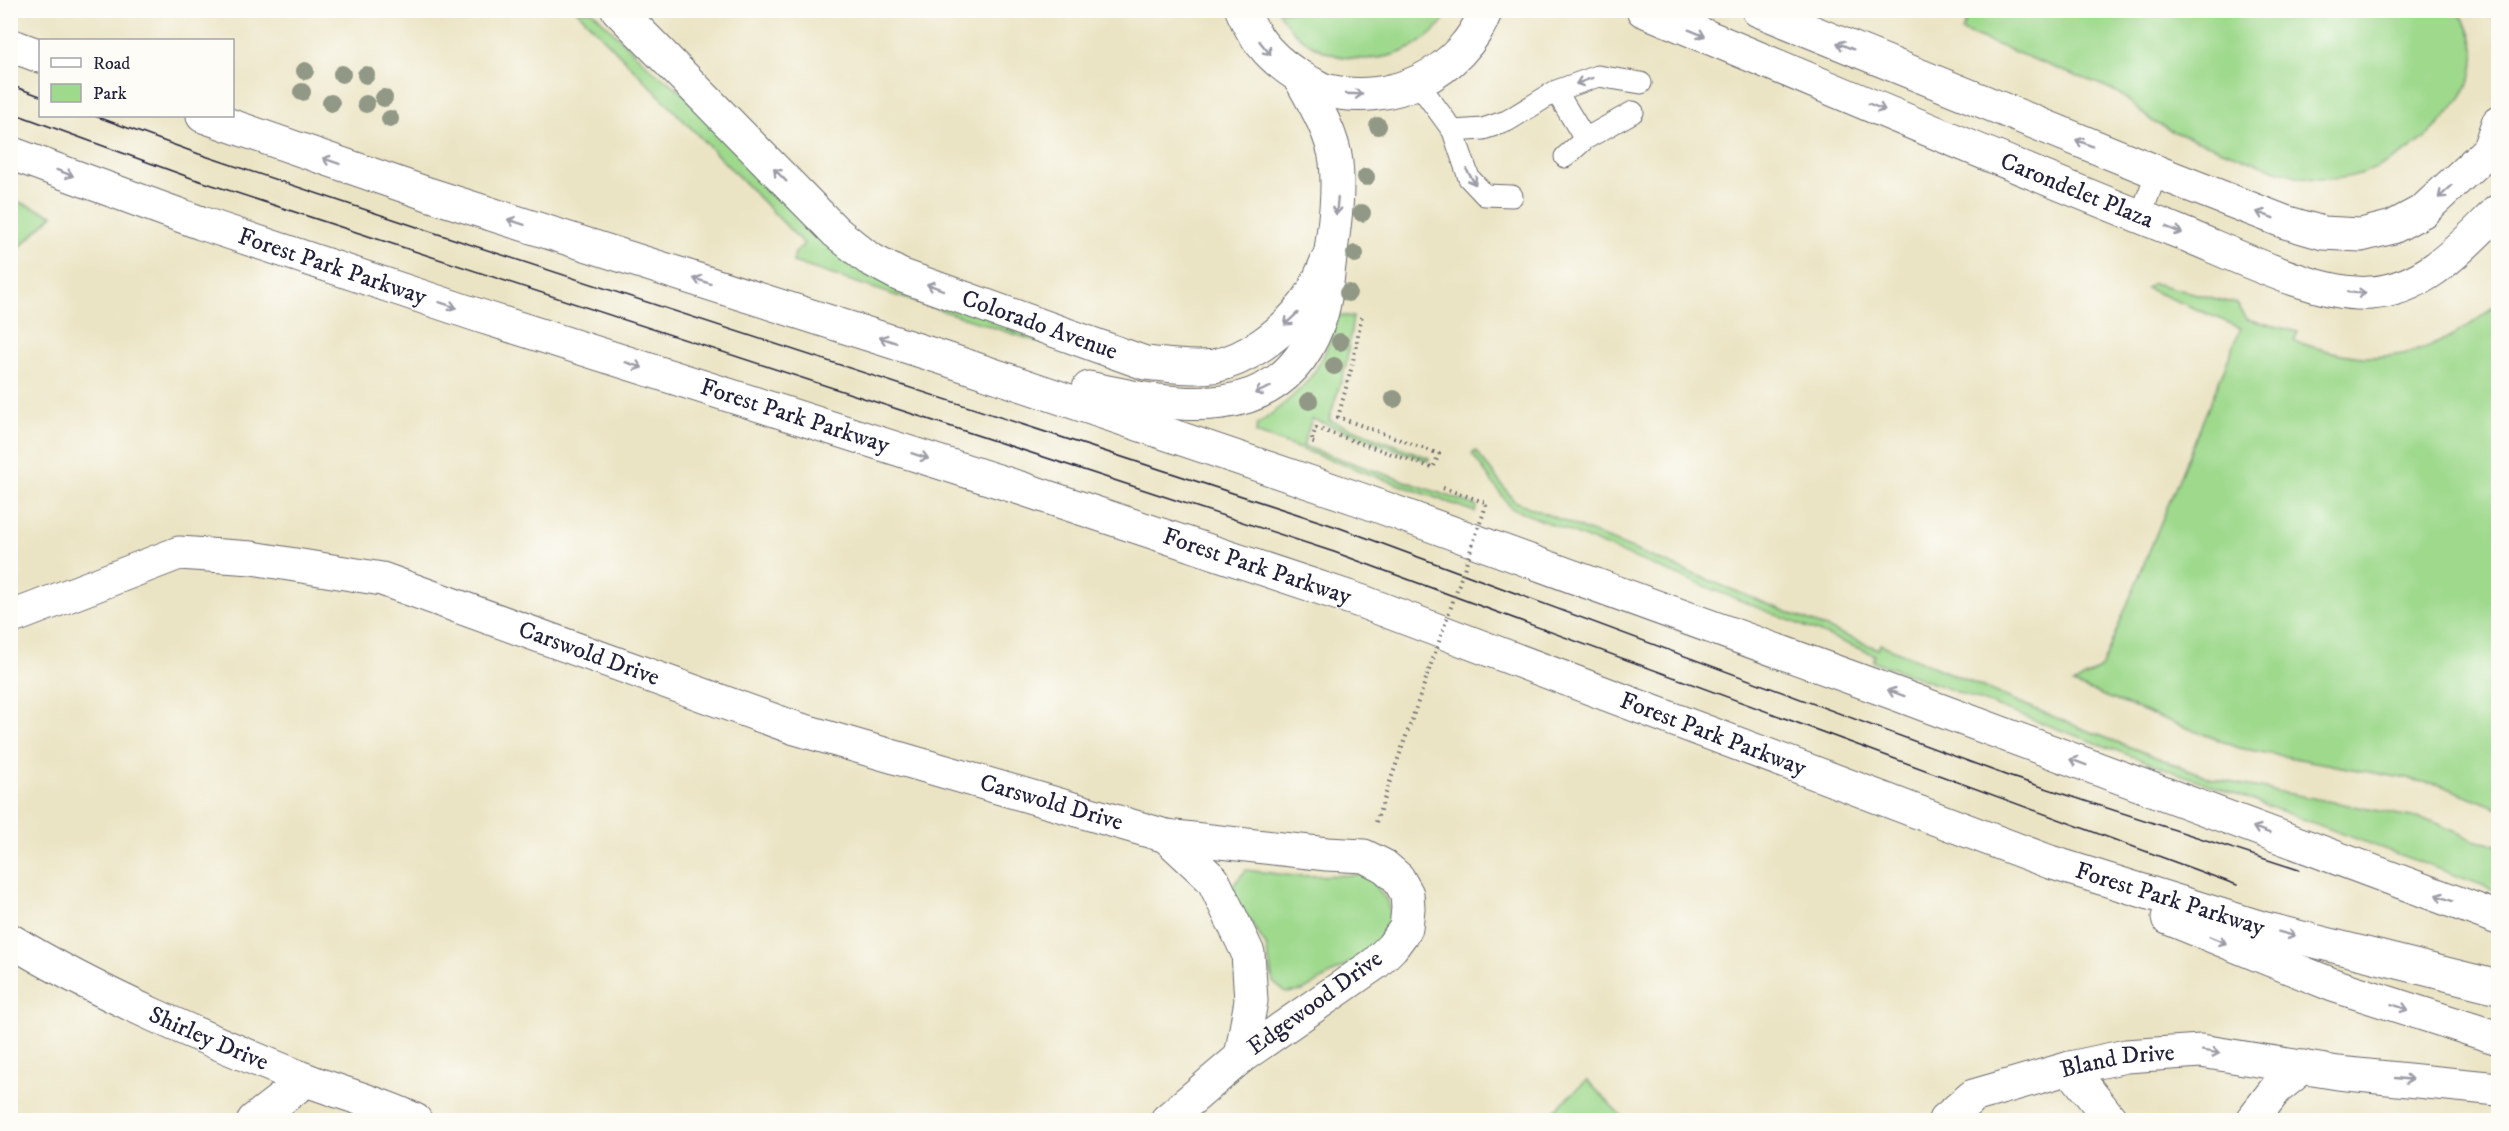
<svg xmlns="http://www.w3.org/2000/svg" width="2509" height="1131" viewBox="0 0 2509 1131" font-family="'IM FELL DW Pica',serif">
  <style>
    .green { fill: #9ed98c; stroke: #607e64; stroke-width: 1.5 }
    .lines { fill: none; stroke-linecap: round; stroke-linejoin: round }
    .service-casing { stroke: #68666b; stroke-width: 23 }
    .minor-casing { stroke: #68666b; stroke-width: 35 }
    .tertiary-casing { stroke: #68666b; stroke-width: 35 }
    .secondary-casing { stroke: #68666b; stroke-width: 35 }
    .motorway-casing { stroke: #68666b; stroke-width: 35 }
    .path { stroke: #68666b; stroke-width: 4; stroke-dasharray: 1.5 4.5; stroke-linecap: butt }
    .service { stroke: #fff; stroke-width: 21 }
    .minor { stroke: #fff; stroke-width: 33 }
    .tertiary { stroke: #fff; stroke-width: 33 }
    .secondary { stroke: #fff; stroke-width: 33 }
    .motorway { stroke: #fff; stroke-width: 33 }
    .tram { stroke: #22223b; stroke-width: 1.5 }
    .path-bridge { stroke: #68666b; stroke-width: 4; stroke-dasharray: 1.5 4.5; stroke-linecap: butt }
    .tree { fill: #919886 }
    .oneway { stroke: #9c9ca7 }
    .labels { text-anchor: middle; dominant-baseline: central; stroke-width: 4.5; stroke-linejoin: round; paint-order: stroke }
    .street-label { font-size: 24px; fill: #22223b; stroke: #fdfcf7 }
  </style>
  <rect width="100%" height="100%" fill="#fdfcf7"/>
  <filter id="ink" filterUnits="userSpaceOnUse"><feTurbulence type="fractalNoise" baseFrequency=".0167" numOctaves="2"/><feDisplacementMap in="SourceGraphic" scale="12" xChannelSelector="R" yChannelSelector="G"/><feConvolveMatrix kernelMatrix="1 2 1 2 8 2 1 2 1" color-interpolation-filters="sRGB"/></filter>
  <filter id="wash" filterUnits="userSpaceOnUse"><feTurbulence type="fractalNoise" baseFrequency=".008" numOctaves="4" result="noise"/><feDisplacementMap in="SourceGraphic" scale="24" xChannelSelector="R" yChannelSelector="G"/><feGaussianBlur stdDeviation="1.35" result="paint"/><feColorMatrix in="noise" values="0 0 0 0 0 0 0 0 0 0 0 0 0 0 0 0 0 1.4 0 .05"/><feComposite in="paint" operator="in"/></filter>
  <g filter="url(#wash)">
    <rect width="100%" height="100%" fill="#ebe4c4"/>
    <path class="green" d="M577,11H592L651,69L681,91L829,243L1078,355L793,262L795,253L804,244Z
      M1278,11H1449C1414,75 1314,75 1278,11Z
      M1978,11H2458C2479,39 2480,69 2460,98C2427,147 2364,189 2302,177C2276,172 2250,160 2225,151C2203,142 2178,135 2157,124C2143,117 2132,101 2118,93C2103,84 2084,79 2068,73C2032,59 1997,45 1962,31L1967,20Z
      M11,199L53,215L11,256L10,199Z
      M2153,283L2237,304L2247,319L2298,332L2294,341C2317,348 2342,356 2366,357C2415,359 2463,336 2498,302V808L2440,785L2239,748L2073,684L2101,668L2241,328L2146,288Z
      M1338,315L1353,317L1346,365L1329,420L1429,458L1428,461L1312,419L1303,446L1477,506L1475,512L1256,433L1257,425C1303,390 1323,373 1338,315Z
      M1476,451L1514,501L1878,649L1880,644L2083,729L2213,779L2432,821L2476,841L2498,845V891L1873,661L1875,655L1511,508L1472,454Z
      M1246,870L1294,876L1368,875L1387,901L1393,929L1384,942L1303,991L1286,993L1273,982L1266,945L1241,907L1231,897L1234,884Z
      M1587,1080L1625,1120H1544Z"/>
  </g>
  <g filter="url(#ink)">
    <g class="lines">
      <defs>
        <path id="service" d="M1418,83L1453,131L1469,178L1485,195L1512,196
          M1556,91L1585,139
          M1453,131L1483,129L1507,121L1556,91L1598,76L1641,83
          M1565,157L1585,139L1633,112
          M2140,217L2157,172"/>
        <g id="minor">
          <path id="s1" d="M618,10L836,232L868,258L900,275L1145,363C1167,365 1191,369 1214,366C1246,360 1281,334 1301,309C1313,295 1320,278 1327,261"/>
          <path id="s2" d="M10,618L179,553L252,558L382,579L795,728L1166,836L1327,854L1364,856L1384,866L1398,878L1407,894L1408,908L1406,928L1392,947L1376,963L1241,1057L1167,1120"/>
          <path d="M1166,836L1213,880L1248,953L1251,1001L1241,1057"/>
          <path id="s3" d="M10,940C102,996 204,1038 304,1079C340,1093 380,1103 415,1120"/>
          <path d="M2070,1068L2111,1120"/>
          <path d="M254,1120L306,1080"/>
          <path id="s4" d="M1945,1120L1973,1096L2070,1068L2126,1056L2201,1051L2338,1073L2498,1089"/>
          <path d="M2252,1120L2276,1089L2303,1067"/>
        </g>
        <g id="tertiary">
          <path d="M1242,10C1255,42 1276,63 1305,80C1312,83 1318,88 1325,90C1390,107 1462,74 1486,10"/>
          <path id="s5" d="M1643,10C1822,84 1999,161 2179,232C2229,252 2319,298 2371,293C2426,289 2461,247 2498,211"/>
          <path d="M1758,10L2157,172L2285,222L2323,233L2361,235L2393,227L2423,211L2498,141"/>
          <path d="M1299,76C1313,101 1333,134 1336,162C1339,192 1335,221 1331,251"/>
        </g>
        <path id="secondary" d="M2488,152L2498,123"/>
        <g id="motorway">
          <path d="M10,45L40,56"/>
          <path d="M203,116L428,194L943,358L1359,499L1891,692L2498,918"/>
          <path id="s6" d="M10,153L201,223L480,316L1020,488L1363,602L2050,862L2262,928L2498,987"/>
          <path d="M1089,388C1176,407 1279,428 1318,324C1327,302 1327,274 1331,251"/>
          <path d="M2168,918L2333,985L2498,1038"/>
        </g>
      </defs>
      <use href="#service" class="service-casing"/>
      <use href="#minor" class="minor-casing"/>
      <use href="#tertiary" class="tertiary-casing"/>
      <use href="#secondary" class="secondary-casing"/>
      <use href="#motorway" class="motorway-casing"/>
      <path class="path" d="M1314,443L1311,442L1316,428L1433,468L1439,454L1338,417L1352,366L1362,315
        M1443,488L1487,503
        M1376,822L1427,676"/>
      <use href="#service" class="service"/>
      <use href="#minor" class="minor"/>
      <use href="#tertiary" class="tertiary"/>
      <use href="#secondary" class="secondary"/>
      <use href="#motorway" class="motorway"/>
      <path class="tram" d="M10,85L40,96
        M10,112L194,179L1334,552L2237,885
        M95,116L199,154L429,231L1340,528L2008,776L2299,870"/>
      <path class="path-bridge" d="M1427,676L1487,503"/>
    </g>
    <g class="tree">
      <circle cx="305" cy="71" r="9"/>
      <circle cx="342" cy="74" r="9"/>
      <circle cx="366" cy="75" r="9"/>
      <circle cx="302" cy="92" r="9"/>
      <circle cx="384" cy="98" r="9"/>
      <circle cx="331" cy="103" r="9"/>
      <circle cx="366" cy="104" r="9"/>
      <circle cx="390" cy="119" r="9"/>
      <circle cx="1378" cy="126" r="9"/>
      <circle cx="1366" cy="177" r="9"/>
      <circle cx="1362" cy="213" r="9"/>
      <circle cx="1355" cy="254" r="9"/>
      <circle cx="1348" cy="293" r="9"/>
      <circle cx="1340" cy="342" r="9"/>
      <circle cx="1334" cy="366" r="9"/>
      <circle cx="1394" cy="399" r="9"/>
      <circle cx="1309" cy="401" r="9"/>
    </g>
    <defs><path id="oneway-shaft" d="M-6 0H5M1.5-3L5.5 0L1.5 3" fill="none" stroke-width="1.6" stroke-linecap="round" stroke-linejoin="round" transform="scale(1.5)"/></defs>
    <g class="oneway">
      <use href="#oneway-shaft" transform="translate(1697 33) rotate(22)"/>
      <use href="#oneway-shaft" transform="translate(1845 46) rotate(-158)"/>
      <use href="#oneway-shaft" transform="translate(1265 48) rotate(51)"/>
      <use href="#oneway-shaft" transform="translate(1584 81) rotate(160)"/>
      <use href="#oneway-shaft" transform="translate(1354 94) rotate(2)"/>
      <use href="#oneway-shaft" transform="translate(1877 107) rotate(23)"/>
      <use href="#oneway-shaft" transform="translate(2084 143) rotate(-158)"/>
      <use href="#oneway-shaft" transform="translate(331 161) rotate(-161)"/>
      <use href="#oneway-shaft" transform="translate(65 173) rotate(20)"/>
      <use href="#oneway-shaft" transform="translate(780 175) rotate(-135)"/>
      <use href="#oneway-shaft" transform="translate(1471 177) rotate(59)"/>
      <use href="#oneway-shaft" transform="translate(2445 192) rotate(138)"/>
      <use href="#oneway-shaft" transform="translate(1337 206) rotate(95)"/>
      <use href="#oneway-shaft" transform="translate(2265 215) rotate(-159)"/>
      <use href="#oneway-shaft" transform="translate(516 222) rotate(-162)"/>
      <use href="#oneway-shaft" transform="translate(2174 230) rotate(22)"/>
      <use href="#oneway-shaft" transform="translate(702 281) rotate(-162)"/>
      <use href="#oneway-shaft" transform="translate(935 287) rotate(-160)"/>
      <use href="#oneway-shaft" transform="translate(2357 293) rotate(4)"/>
      <use href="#oneway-shaft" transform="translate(448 305) rotate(18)"/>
      <use href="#oneway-shaft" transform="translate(1291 319) rotate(137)"/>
      <use href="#oneway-shaft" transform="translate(888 340) rotate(-162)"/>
      <use href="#oneway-shaft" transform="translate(634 365) rotate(18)"/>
      <use href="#oneway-shaft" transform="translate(1263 390) rotate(157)"/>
      <use href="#oneway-shaft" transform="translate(920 456) rotate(18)"/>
      <use href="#oneway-shaft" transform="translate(1896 693) rotate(-160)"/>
      <use href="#oneway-shaft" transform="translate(2078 762) rotate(-159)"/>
      <use href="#oneway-shaft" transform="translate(2261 830) rotate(-160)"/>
      <use href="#oneway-shaft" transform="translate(2444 898) rotate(-159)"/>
      <use href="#oneway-shaft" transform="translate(2287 934) rotate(15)"/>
      <use href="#oneway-shaft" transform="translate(2218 940) rotate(23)"/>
      <use href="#oneway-shaft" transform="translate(2400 1007) rotate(18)"/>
      <use href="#oneway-shaft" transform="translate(2211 1052) rotate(9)"/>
      <use href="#oneway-shaft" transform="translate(2404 1079) rotate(6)"/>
    </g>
  </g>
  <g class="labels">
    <g class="street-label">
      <text stroke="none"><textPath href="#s5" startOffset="470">Carondelet Plaza</textPath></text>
      <text stroke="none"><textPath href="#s6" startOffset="342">Forest Park Parkway</textPath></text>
      <text stroke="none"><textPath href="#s1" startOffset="537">Colorado Avenue</textPath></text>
      <text stroke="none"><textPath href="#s6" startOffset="828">Forest Park Parkway</textPath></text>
      <text stroke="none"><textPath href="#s6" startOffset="1314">Forest Park Parkway</textPath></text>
      <text stroke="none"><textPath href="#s2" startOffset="606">Carswold Drive</textPath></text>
      <text stroke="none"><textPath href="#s6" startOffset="1800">Forest Park Parkway</textPath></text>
      <text stroke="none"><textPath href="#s2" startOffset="1092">Carswold Drive</textPath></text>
      <text stroke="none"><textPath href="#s6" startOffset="2286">Forest Park Parkway</textPath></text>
      <text transform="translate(1315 1003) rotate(-36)">Edgewood Drive</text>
      <text stroke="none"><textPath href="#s3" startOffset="222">Shirley Drive</textPath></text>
      <text stroke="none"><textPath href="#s4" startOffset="186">Bland Drive</textPath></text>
    </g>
  </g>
  <rect width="2509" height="1131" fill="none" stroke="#fdfcf7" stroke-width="36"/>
  <rect x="39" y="39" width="195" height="78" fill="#fdfcf7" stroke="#a5a5ac" stroke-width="1.5"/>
  <rect x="51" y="58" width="30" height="9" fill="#ffffff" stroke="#a5a5ac" stroke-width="1.5"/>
  <text x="93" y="69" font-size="18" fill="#22223b">Road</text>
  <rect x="51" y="84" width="30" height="18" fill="#9ed98c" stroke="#a5a5ac" stroke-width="1.5"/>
  <text x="93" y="99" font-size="18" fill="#22223b">Park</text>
</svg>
